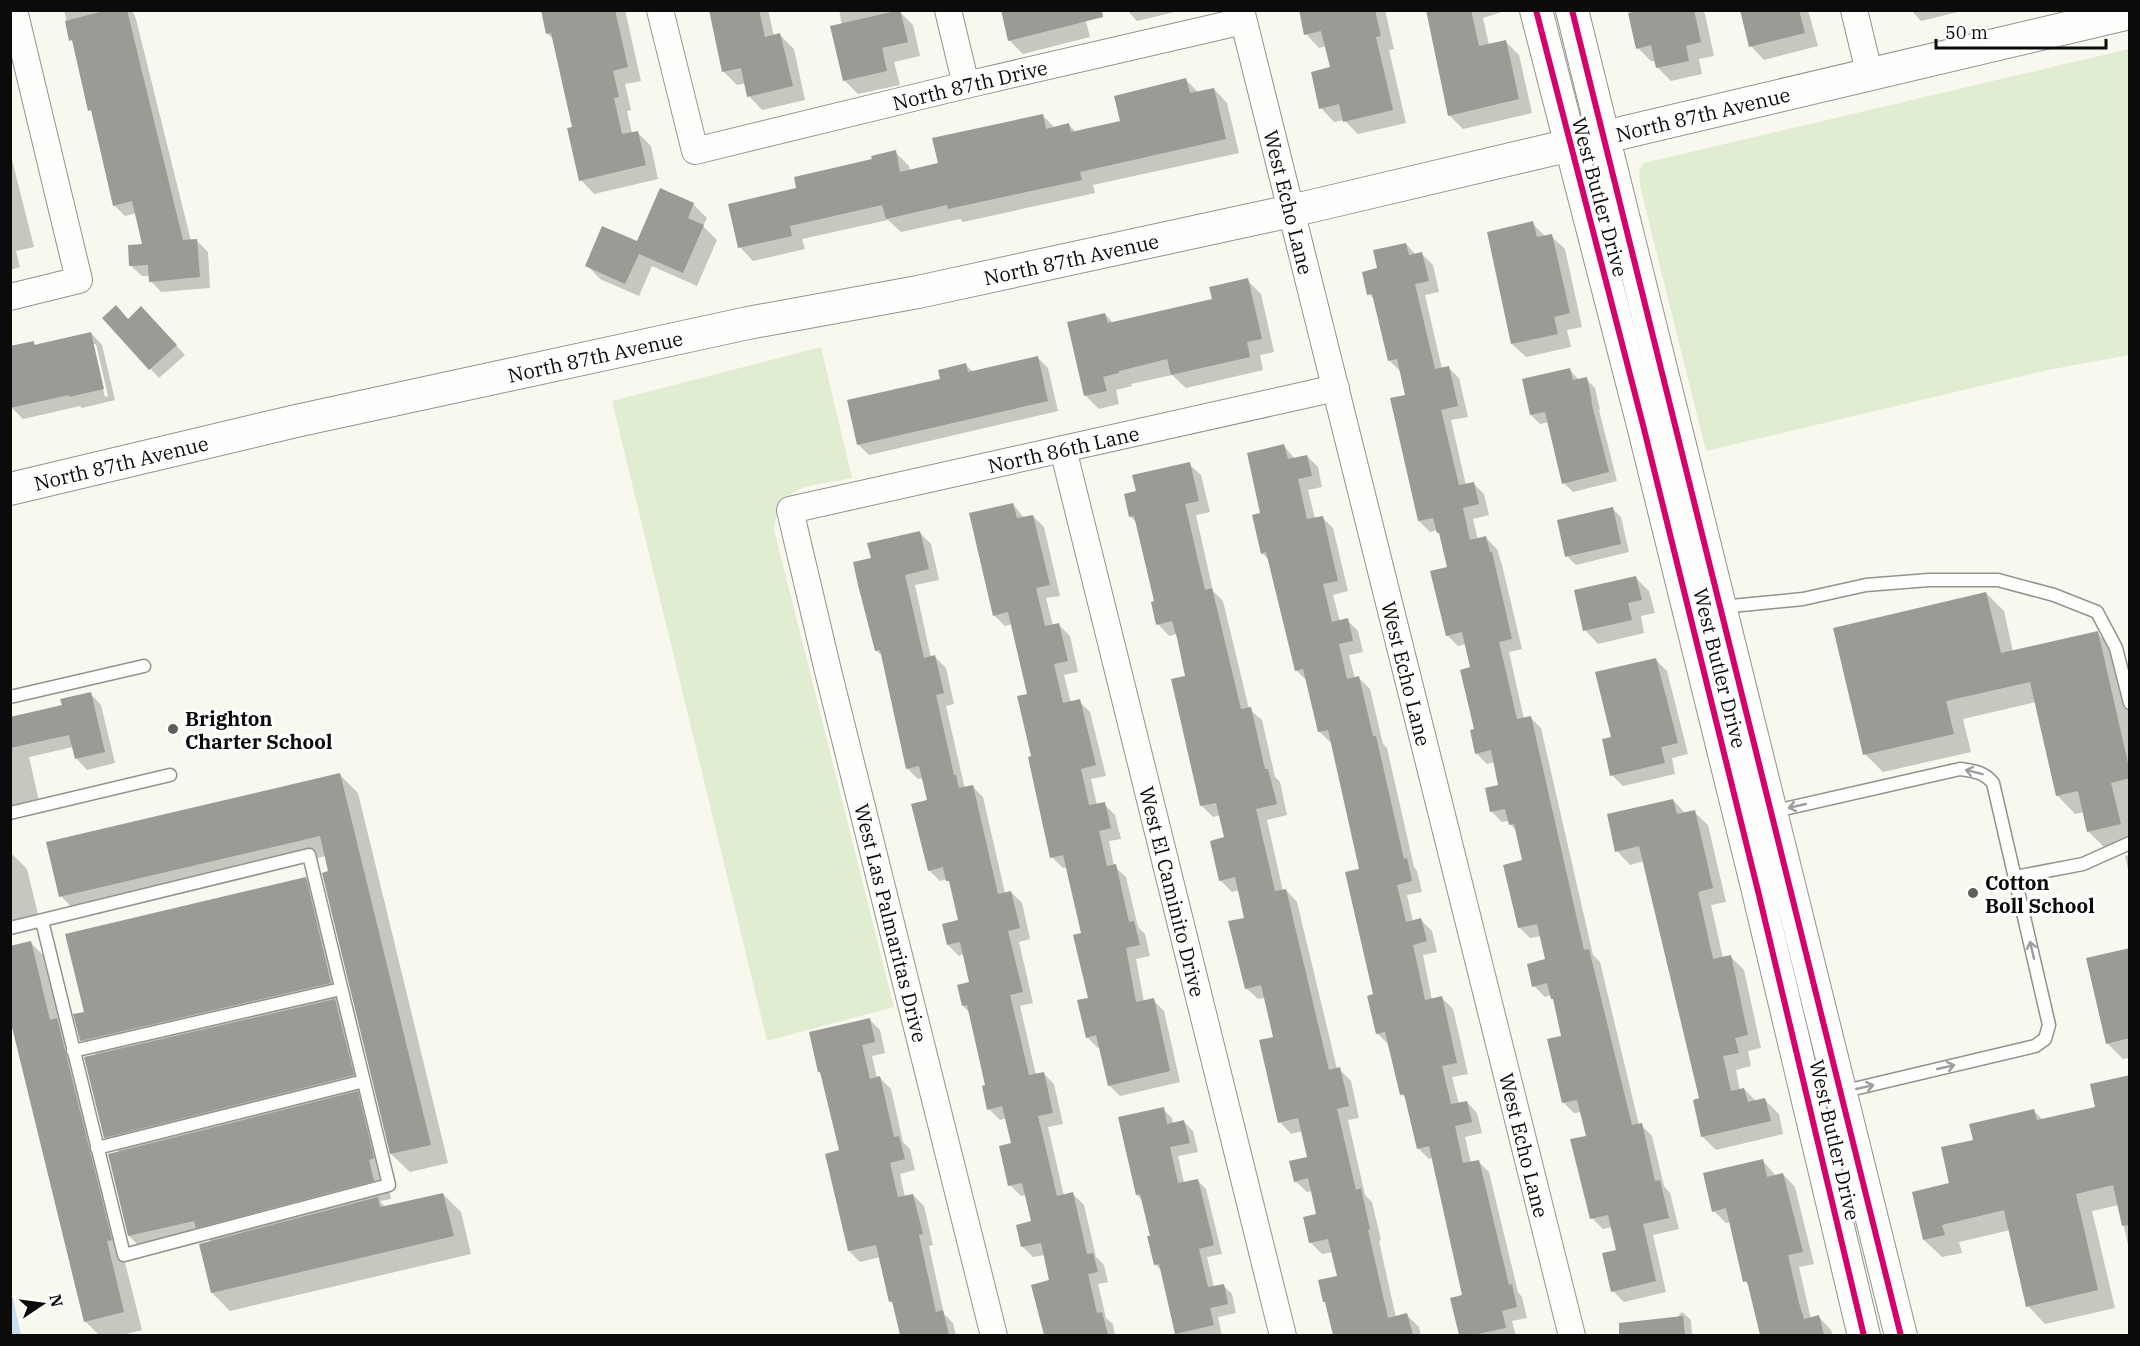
<svg xmlns="http://www.w3.org/2000/svg" width="2140" height="1346" viewBox="0 0 2140 1346" font-family="'IBM Plex Serif',serif">
  <style>
    .green { fill: #e0edd1 }
    .water { fill: #c9dff0 }
    .shadow { fill: #0003; fill-rule: evenodd }
    .building { fill: #9c9a95 }
    .lines { fill: none; stroke-linecap: round; stroke-linejoin: round }
    .service-casing { stroke: #92928e; stroke-width: 15 }
    .minor-casing { stroke: #92928e; stroke-width: 28 }
    .tertiary-casing { stroke: #92928e; stroke-width: 34 }
    .service { stroke: #fefefd; stroke-width: 12 }
    .minor { stroke: #fefefd; stroke-width: 26 }
    .tertiary { stroke: #fefefd; stroke-width: 32 }
    .cycleway-casing { stroke: #fff; stroke-width: 10 }
    .cycleway { stroke: #d6006c; stroke-width: 6 }
    .oneway { stroke: #9d9d9c }
    .poi-dot { fill: #5e5e5b; stroke: #fff; stroke-width: 2 }
    .labels { text-anchor: middle; dominant-baseline: central; stroke-width: 6; stroke-linejoin: round; paint-order: stroke }
    .street-label { font-size: 20px; fill: #0b0b0b; stroke: #fff }
    .poi-label { font-size: 20px; font-weight: bold; fill: #0b0b0b; stroke: #fff; text-anchor: start }
  </style>
  <rect width="100%" height="100%" fill="#f9f8ef"/>
  <path class="green" d="M2129,49V355L2048,370L1706,451L1640,186L1639,171L1644,163Z
    M821,347L852,478C814,487 782,480 774,529L894,1007L767,1041L612,401Z"/>
  <path class="water" d="M11,1289L21,1335H11Z"/>
  <path class="shadow" d="M64,10H132L136,19L191,241H197L208,252L210,288L161,292L151,281L150,276H142L131,266L143,245L136,213L125,216L114,205L93,113L90,110L74,43L71,40Z
    M542,10H625L641,81L625,84L631,110L627,111L632,133L637,132L651,146L658,179L594,194L581,180L574,128L554,40L548,34Z
    M711,10H768L774,36L780,35L794,49L805,100L762,110L749,96L746,83L737,85L723,71Z
    M839,10H892V13L900,12L913,25L920,56L894,62L900,85L858,94L845,81L832,27L842,25Z
    M1083,10L1090,37L1023,54L1009,40Z
    M1127,10H1183L1137,21Z
    M1300,10H1385L1394,49L1389,50L1406,123L1358,134L1344,120L1334,122L1321,108L1332,68L1326,46L1319,48L1306,34Z
    M1427,10H1508L1483,18L1489,45L1505,41L1519,55L1532,113L1463,129L1449,115Z
    M1639,10H1701L1705,14L1714,56L1699,59L1702,74L1671,81L1658,68L1656,61H1651L1638,48Z
    M1742,10H1808L1818,46L1764,60L1751,46Z
    M1911,10H1966L1921,21Z
    M1185,79L1199,93L1214,89L1227,103L1239,153L1093,185L1095,193L963,222L960,219L901,232L888,220L802,239L805,249L753,261L740,247L798,189L895,152L909,166L910,171L939,164L1042,115L1055,128L1069,125L1076,132L1121,122Z
    M10,152L34,247L16,251L20,267L10,270Z
    M693,204L707,218L703,226L717,240L697,286L652,266L639,296L600,279L587,265L638,243Z
    M1532,223L1546,237L1551,236L1565,249L1582,327L1567,330L1571,347L1526,357L1512,344Z
    M1406,244L1416,255L1422,254L1433,265L1439,292L1425,295L1442,369L1448,367L1459,378L1468,417L1451,420L1466,485L1473,483L1484,494L1489,515L1473,519L1478,540L1486,538L1497,549L1502,565L1522,649L1509,652L1524,719L1530,717L1541,728L1593,955L1600,962L1639,1125H1641L1652,1136L1664,1186L1670,1193L1679,1229L1653,1235L1666,1292L1624,1302L1613,1291L1618,1251L1612,1227L1603,1229L1592,1218L1587,1137L1582,1112L1574,1113L1563,1102V1037L1555,1001L1551,995L1545,997L1534,986L1547,960L1541,936L1530,938L1519,927L1524,861L1517,831L1510,824L1509,821L1502,822L1491,811L1500,786L1495,762L1487,764L1476,753L1472,669L1466,644L1458,646L1447,635L1449,569L1441,535L1438,530L1430,532L1419,521L1407,396L1400,371L1389,360L1376,301L1369,294L1379,270Z
    M1247,280L1261,294L1274,352L1260,355L1263,370L1186,388L1172,375L1131,384L1132,386L1116,390L1119,404L1099,409L1085,395L1105,314L1113,323L1214,300Z
    M150,317L185,355L159,378L104,318L128,320Z
    M91,333L102,345L115,400L82,408L80,406L23,419L12,408L10,403L33,342L36,346ZM92,344H96L108,396L105,397Z
    M1038,358L1048,368L1058,411L869,455L858,444L942,380L966,365L974,373Z
    M1570,370L1579,380L1586,379L1595,388L1600,410H1599L1617,481L1573,492L1564,483L1549,422L1540,424L1531,415L1523,380Z
    M1284,446L1295,459L1307,456L1318,467L1322,487L1308,490L1315,519L1322,517L1333,528L1348,591L1333,595L1340,622L1347,620L1358,631L1363,652L1349,655L1355,679L1359,678L1370,689L1383,744L1387,748L1414,867L1417,871L1422,892L1407,895L1413,922L1421,920L1432,931L1437,952L1423,955L1432,1000L1442,998L1453,1009L1468,1074L1452,1077L1459,1104L1467,1102L1477,1113L1482,1133L1465,1137L1471,1163L1478,1161L1489,1172L1518,1292L1522,1297L1527,1318L1512,1321L1516,1336H1460L1452,1299L1464,1297L1433,1158L1429,1159L1418,1148L1407,1099L1401,1094L1388,1044L1377,1033L1361,870L1332,742H1330L1319,731L1307,681L1296,670L1270,561L1262,553V514Z
    M1189,464L1201,475L1210,512L1196,515L1213,591L1223,601L1249,709L1262,720L1275,777L1280,782L1287,815L1267,820L1283,891L1286,890L1297,902L1337,1069H1339L1351,1081L1359,1118L1348,1120L1365,1195L1372,1202L1381,1240L1379,1241L1396,1318L1407,1315L1419,1327L1421,1336H1334L1320,1281L1339,1277L1333,1252L1322,1254L1310,1242L1318,1215L1312,1191L1307,1192L1295,1181L1309,1158L1303,1131L1291,1134L1280,1122L1275,1038L1266,998L1258,999L1246,988V919L1239,890L1232,892L1220,880L1225,838L1220,815L1213,817L1201,805L1187,677L1177,634L1169,636L1158,624L1155,603L1137,523L1130,516L1138,492Z
    M1013,504L1024,518L1033,516L1044,527L1060,596L1046,598L1053,626L1059,625L1070,636L1078,672L1064,675L1071,703L1079,701L1090,712L1106,776L1091,779L1097,805L1104,804L1115,815L1121,839L1109,841L1114,866L1126,877L1138,927L1145,934L1150,956L1136,959L1144,1002L1153,1000L1164,1011L1180,1082L1120,1096L1109,1085L1101,1047L1098,1048L1087,1037L1090,999L1082,935L1067,867L1063,868L1052,857L1033,757L1028,695L1012,624L1005,626L994,615Z
    M1612,508L1621,517L1629,552L1576,565L1567,556Z
    M920,533L931,544L939,580L915,585L931,658L935,657L946,668L954,704L946,706L964,785L967,788L972,786L983,797L1005,893L1011,892L1022,903L1030,939L1019,942L1033,1003L1020,1006L1036,1075L1043,1073L1054,1084L1063,1124L1048,1127L1064,1196L1073,1194L1084,1205L1096,1257L1104,1265L1108,1282L1098,1284L1106,1318L1113,1324L1115,1336H1045L1032,1286L1051,1282L1045,1255L1033,1257L1022,1246L1032,1222L1026,1195L1021,1196L1010,1185L1012,1144L1006,1118L1000,1120L989,1109L987,1086L970,1013L963,1006L971,983L964,954L959,956L948,945L960,921L952,885L947,879L940,881L929,870V802L924,778L918,779L907,768L883,657L876,650L873,559Z
    M1636,578L1649,591L1655,613L1641,616L1644,633L1598,644L1585,630Z
    M1986,593L2004,611L2013,652L2097,633L2115,651L2130,713V844L2106,849L2088,831L2084,812L2075,814L2057,795L2036,702L1963,719L1971,752L1883,772L1865,754Z
    M1656,660L1667,671L1688,754L1672,758L1675,774L1623,786L1612,775V738Z
    M90,693L101,705L115,763L87,770L76,758L73,747L29,757L39,801L10,808V718L63,706Z
    M340,775L358,793L448,1163L410,1172L391,1154L324,874L330,872L326,856L79,915L61,896Z
    M1673,800L1686,814L1694,812L1708,825L1726,902L1711,905L1723,958L1730,956L1744,970L1761,1048L1748,1051L1751,1066L1736,1070L1740,1090L1744,1089L1757,1102L1765,1100L1779,1114L1783,1134L1716,1150L1703,1137L1701,1099L1644,861L1630,865L1617,851Z
    M10,852L27,869L38,914L27,917L29,926L10,930Z
    M2130,855V878L2125,856Z
    M305,878L323,896L349,1001L338,1003L353,1019L371,1093L360,1096L375,1111L391,1199L380,1201L386,1208L443,1194L461,1212L471,1254L230,1311L212,1293V1242L209,1239L147,1254L129,1236L120,1152L105,1137L97,1056L81,1040L86,1013Z
    M30,942L49,961L142,1330L118,1336H100L85,1321L14,1025L10,1026V947Z
    M2130,949V1058L2123,1059L2107,1043Z
    M869,1019L880,1030L885,1053L872,1056L877,1078H880L891,1089L903,1142L910,1149L915,1170L900,1174L905,1197L913,1195L924,1206L933,1245L929,1246L944,1314L953,1323L956,1336H902L895,1306L890,1301L880,1257L860,1262L849,1251L840,1151L823,1075L819,1072Z
    M2130,1076V1253L2119,1205L2092,1211L2115,1308L2045,1324L2028,1306L2010,1230L1959,1242L1962,1253L1942,1257L1924,1240L1975,1141L2034,1111L2043,1120L2097,1108Z
    M1163,1109L1172,1118L1173,1124L1184,1122L1193,1131L1198,1152L1178,1156L1184,1183L1197,1180L1206,1189L1222,1254L1207,1257L1214,1287L1223,1285L1232,1294L1236,1313L1218,1317L1222,1336H1177L1162,1271L1155,1264L1151,1237L1143,1201L1137,1195Z
    M1763,1161L1776,1176L1783,1174L1795,1187L1814,1264L1799,1267L1811,1319L1819,1317L1831,1330L1833,1336H1762L1750,1287L1745,1281L1731,1222L1726,1223L1714,1211Z
    M1682,1312L1691,1320L1692,1336H1624L1623,1324L1675,1319Z"/>
  <path class="building" d="M108,10H127L183,240L197,239L200,277L149,282L148,265L129,266L128,245L142,244L132,201L113,206L91,110L88,111L72,40L69,41L65,21Z
    M541,10H615L628,67L613,71L619,97L614,98L622,134L638,131L646,165L579,181L567,128L572,127L551,33L546,34Z
    M709,10H759L765,37L780,33L793,86L747,97L741,68L722,72Z
    M900,10L908,42L882,48L887,71L843,81L830,26Z
    M1001,10H1102L1103,17L1008,41Z
    M1299,10H1375L1381,36L1376,37L1393,110L1343,122L1339,104L1319,109L1311,72L1330,67L1321,31L1304,35Z
    M1426,10H1471L1479,46L1506,40L1519,99L1448,116Z
    M1640,10H1694L1701,42L1686,46L1689,61L1656,68L1651,45L1636,49L1628,13Z
    M1740,10H1799L1805,33L1749,47Z
    M1186,78L1190,93L1214,88L1226,139L1080,172L1082,180L948,209L947,205L886,219L882,205L790,226L792,236L738,248L728,204L796,188L794,177L872,159L871,156L896,150L900,172L938,163L932,138L1043,114L1046,129L1069,123L1071,132L1120,121L1114,96Z
    M660,188L694,203L688,218L704,225L683,273L639,254L625,284L585,266L602,226L637,241Z
    M1533,221L1537,237L1552,234L1570,313L1554,317L1558,334L1511,344L1487,232Z
    M1406,243L1409,255L1422,252L1429,281L1415,284L1435,369L1449,366L1458,406L1441,410L1459,485L1474,482L1479,504L1463,508L1470,540L1486,536L1490,552H1492L1512,639L1499,642L1517,719L1531,716L1584,950L1589,949L1632,1125L1642,1123L1655,1181L1660,1180L1669,1218L1643,1224L1656,1281L1611,1292L1602,1253L1616,1250L1608,1215L1590,1219L1570,1139L1586,1136L1577,1100L1562,1103L1547,1039L1561,1036L1553,999H1551L1547,983L1532,987L1527,964L1545,959L1537,924L1518,928L1503,865L1522,860L1514,824L1509,825L1505,809L1490,812L1485,788L1498,785L1491,750L1475,754L1470,730L1474,729L1460,670L1470,667L1462,632L1446,636L1430,571L1447,567L1439,533H1437L1433,518L1418,521L1390,398L1405,395L1397,359L1388,361L1372,294L1367,295L1362,272L1377,268L1373,250Z
    M1248,278L1262,339L1247,342L1250,357L1171,375L1167,359L1119,371V373L1103,377L1107,391L1084,396L1067,322L1105,313L1108,323L1212,299L1209,287Z
    M116,305L128,319L141,306L177,345L149,370L102,318Z
    M91,332L104,389L69,397V395L10,408V346L34,341V345Z
    M1038,356L1048,401L857,445L847,400L940,379L938,370L966,363L968,372Z
    M1570,368L1573,380L1587,377L1592,401H1591L1609,472L1562,484L1545,412L1530,415L1522,379Z
    M1284,444L1288,459L1307,455L1312,476L1298,479L1307,519L1323,516L1338,581L1323,584L1332,622L1348,618L1353,641L1339,644L1347,679L1359,676L1373,736H1376L1404,859L1407,858L1412,881L1397,885L1406,922L1421,918L1427,941L1413,945L1425,1000L1442,996L1457,1063L1442,1066L1451,1104L1467,1101L1472,1122L1455,1126L1463,1163L1479,1160L1509,1285L1512,1284L1517,1307L1502,1311L1506,1328L1473,1335H1459L1450,1298L1462,1295L1429,1146L1417,1149L1404,1094L1400,1095L1385,1032L1376,1034L1367,996L1373,994L1345,872L1359,869L1328,730L1318,732L1303,669L1295,671L1266,552L1261,554L1252,515L1260,513L1247,453Z
    M1190,462L1199,501L1185,504L1205,590L1212,588L1241,709L1251,707L1265,769H1268L1277,804L1256,809L1275,891L1286,889L1329,1070L1340,1067L1349,1106L1337,1109L1356,1190L1361,1188L1370,1229L1368,1230L1388,1318L1407,1313L1413,1335H1333L1325,1302H1323L1318,1280L1337,1276L1328,1239L1309,1243L1303,1217L1316,1214L1308,1178L1294,1182L1289,1161L1307,1157L1298,1118L1278,1123L1259,1040L1273,1037L1261,985L1245,989L1228,921L1244,918L1235,877L1219,881L1210,841L1224,837L1216,803L1200,806L1171,679L1185,676L1177,638L1172,621L1156,625L1151,602L1154,601L1134,516L1129,517L1124,494L1136,491L1132,475Z
    M1013,503L1017,518L1033,515L1050,585L1036,588L1045,626L1059,623L1068,661L1054,664L1063,703L1080,699L1096,765L1081,769L1089,805L1105,802L1111,828L1099,831L1107,866L1116,864L1129,922L1134,921L1140,945L1126,948L1136,1002L1154,998L1170,1071L1108,1086L1096,1035L1086,1038L1077,1000L1088,998L1073,935L1081,933L1063,855L1050,858L1041,817L1028,757L1031,756L1017,696L1027,694L1008,612L993,616L969,513Z
    M1613,507L1621,544L1565,557L1557,520Z
    M920,531L929,569L905,575L924,658L935,655L944,693L936,695L954,775H956L959,788L973,785L998,894L1011,891L1020,928L1008,931L1023,992L1010,995L1029,1075L1044,1072L1053,1113L1038,1116L1057,1196L1073,1192L1087,1254L1093,1253L1098,1272L1088,1274L1097,1313L1102,1312L1108,1335H1044L1031,1285L1049,1280L1041,1243L1021,1247L1016,1225L1031,1221L1022,1183L1008,1186L999,1146L1011,1143L1002,1106L987,1110L982,1086L985,1085L967,1005L962,1006L957,985L969,982L960,942L947,945L942,924L958,920L949,881H946L943,867L928,871L911,804L927,800L919,766L906,769L880,650L875,651L858,585L853,562L871,558L867,543Z
    M1636,576L1642,600L1628,603L1632,620L1583,631L1574,590Z
    M1986,592L2001,653L2098,631L2130,772V778L2111,783L2121,824L2087,832L2078,791L2056,796L2030,682L1946,701L1954,734L1863,755L1833,628Z
    M1656,658L1678,743L1661,747L1665,763L1610,776L1602,739L1611,737L1595,672Z
    M91,692L105,752L75,759L69,735L10,748V717L62,705L60,699Z
    M340,773L431,1145L390,1154L322,873L328,871L320,836L59,897L46,842Z
    M1673,799L1677,814L1695,810L1713,888L1698,892L1713,959L1731,955L1748,1035L1735,1038L1739,1053L1723,1056L1731,1091L1744,1088L1748,1102L1765,1098L1771,1121L1701,1137L1693,1100L1699,1098L1639,846L1615,852L1607,814Z
    M306,877L331,983L80,1041L73,1014L84,1012L65,934Z
    M31,941L50,1020L57,1018L112,1240L107,1241L124,1312L84,1322L10,1019V946Z
    M2130,948V1038L2106,1044L2086,958Z
    M335,999L354,1075L104,1138L84,1057Z
    M870,1018L875,1042L862,1045L870,1079L880,1076L894,1137L899,1136L905,1159L890,1163L898,1197L913,1194L923,1234L919,1235L936,1312L943,1310L949,1335H900L892,1301L889,1302L876,1245L848,1251L825,1154L839,1150L820,1072H818L809,1032Z
    M2130,1075V1225L2122,1226L2113,1185L2076,1194L2098,1290L2026,1307L2004,1210L1942,1225L1945,1235L1923,1240L1912,1192L1949,1183L1941,1147L1973,1140L1969,1124L2034,1109L2037,1120L2095,1107L2090,1084Z
    M358,1091L374,1158L369,1160L374,1181L196,1228L194,1221L128,1236L108,1154Z
    M1164,1107L1167,1124L1184,1120L1190,1143L1170,1147L1178,1183L1198,1179L1214,1245L1199,1249L1208,1287L1224,1284L1228,1304L1210,1308L1214,1325L1175,1334L1159,1264L1154,1265L1147,1236H1150L1140,1194L1136,1195L1118,1117Z
    M1763,1159L1767,1177L1783,1173L1803,1252L1788,1255L1799,1303L1804,1319L1819,1315L1824,1335H1760L1747,1281L1743,1282L1726,1208L1712,1212L1703,1173Z
    M443,1193L454,1236L211,1293L199,1244L378,1197L380,1207Z
    M1683,1316L1685,1335H1619V1323Z"/>
  <g class="lines">
    <defs>
      <path id="service" d="M1721,607L1803,599L1866,585L1929,580H1998L2054,595L2097,612L2116,648L2130,703
        M10,697L144,666
        M1771,812L1960,769C1974,771 1984,772 1993,783L2049,1025L2045,1039L2035,1046L1841,1092
        M10,813L170,775
        M2015,877L2083,864L2130,843
        M10,928L309,855L389,1185L124,1255L42,921
        M73,1051L341,989
        M97,1148L364,1081"/>
      <g id="minor">
        <path id="s1" d="M660,10L695,151L966,85L1243,21"/>
        <path d="M948,10L966,85"/>
        <path id="s2" d="M1241,10L1572,1336"/>
        <path d="M1854,10L1870,76"/>
        <path d="M10,297L79,280L14,10"/>
        <path id="s3" d="M1063,449L1283,1336"/>
        <path id="s4" d="M994,1336L828,671L790,510L1336,388"/>
      </g>
      <g id="tertiary">
        <path d="M1536,10L1643,425L1758,891L1864,1336"/>
        <path d="M1572,10L1901,1336"/>
        <path id="s5" d="M10,489L296,421L748,323L918,292L1291,211L2130,13"/>
      </g>
    </defs>
    <use href="#service" class="service-casing"/>
    <use href="#minor" class="minor-casing"/>
    <use href="#tertiary" class="tertiary-casing"/>
    <use href="#service" class="service"/>
    <use href="#minor" class="minor"/>
    <use href="#tertiary" class="tertiary"/>
    <defs>
      <path id="cycleway" d="M1536,10L1643,425L1758,891L1864,1336
        M1572,10L1901,1336"/>
    </defs>
    <use href="#cycleway" class="cycleway-casing"/>
    <use href="#cycleway" class="cycleway"/>
  </g>
  <defs><path id="oneway-shaft" d="M-6 0H5M1.5-3L5.5 0L1.5 3" fill="none" stroke-width="1.6" stroke-linecap="round" stroke-linejoin="round" transform="scale(1.5)"/></defs>
  <g class="oneway">
    <use href="#oneway-shaft" transform="translate(1974 772) rotate(-166)"/>
    <use href="#oneway-shaft" transform="translate(1797 806) rotate(167)"/>
    <use href="#oneway-shaft" transform="translate(2032 950) rotate(-103)"/>
    <use href="#oneway-shaft" transform="translate(1946 1067) rotate(-13)"/>
    <use href="#oneway-shaft" transform="translate(1865 1087) rotate(-13)"/>
  </g>
  <g class="poi-dot">
    <circle cx="173" cy="729" r="6"/>
    <circle cx="1973" cy="893" r="6"/>
  </g>
  <g class="labels">
    <g class="street-label">
      <text stroke="none"><textPath href="#s1" startOffset="428">North 87th Drive</textPath></text>
      <text stroke="none"><textPath href="#s5" startOffset="1734">North 87th Avenue</textPath></text>
      <text transform="translate(1600 197) rotate(75)">West Butler Drive</text>
      <text stroke="none"><textPath href="#s2" startOffset="198">West Echo Lane</textPath></text>
      <text stroke="none"><textPath href="#s5" startOffset="1086">North 87th Avenue</textPath></text>
      <text stroke="none"><textPath href="#s5" startOffset="600">North 87th Avenue</textPath></text>
      <text stroke="none"><textPath href="#s4" startOffset="1131">North 86th Lane</textPath></text>
      <text stroke="none"><textPath href="#s5" startOffset="114">North 87th Avenue</textPath></text>
      <text transform="translate(1720 668) rotate(76)">West Butler Drive</text>
      <text stroke="none"><textPath href="#s2" startOffset="684">West Echo Lane</textPath></text>
      <text stroke="none"><textPath href="#s3" startOffset="456">West El Caminito Drive</textPath></text>
      <text transform="translate(891 923) rotate(76)">West Las Palmaritas Drive</text>
      <text transform="translate(1835 1140) rotate(77)">West Butler Drive</text>
      <text stroke="none"><textPath href="#s2" startOffset="1170">West Echo Lane</textPath></text>
    </g>
    <g class="poi-label">
      <text x="185" y="718">Brighton<tspan x="185" dy="23">Charter School</tspan></text>
      <text x="1985" y="882">Cotton<tspan x="1985" dy="23">Boll School</tspan></text>
    </g>
  </g>
  <rect width="2140" height="1346" fill="none" stroke="#0b0b0b" stroke-width="24"/>
  <g transform="translate(42 1304) rotate(77)" stroke="#ffffff" stroke-width="4.5" paint-order="stroke">
  <path d="M0-4.5L10 22L0 15L-10 22Z" fill="#0b0b0b"/>
  <text y="-9" font-size="16" font-weight="bold" text-anchor="middle" fill="#0b0b0b">N</text>
  </g>
  <path d="M1936 39v9h170v-9" fill="none" stroke="#0b0b0b" stroke-width="3"/>
  <text x="1945" y="39" font-size="18" fill="#0b0b0b" stroke="#ffffff" stroke-width="4.5" paint-order="stroke">50 m</text>
</svg>
